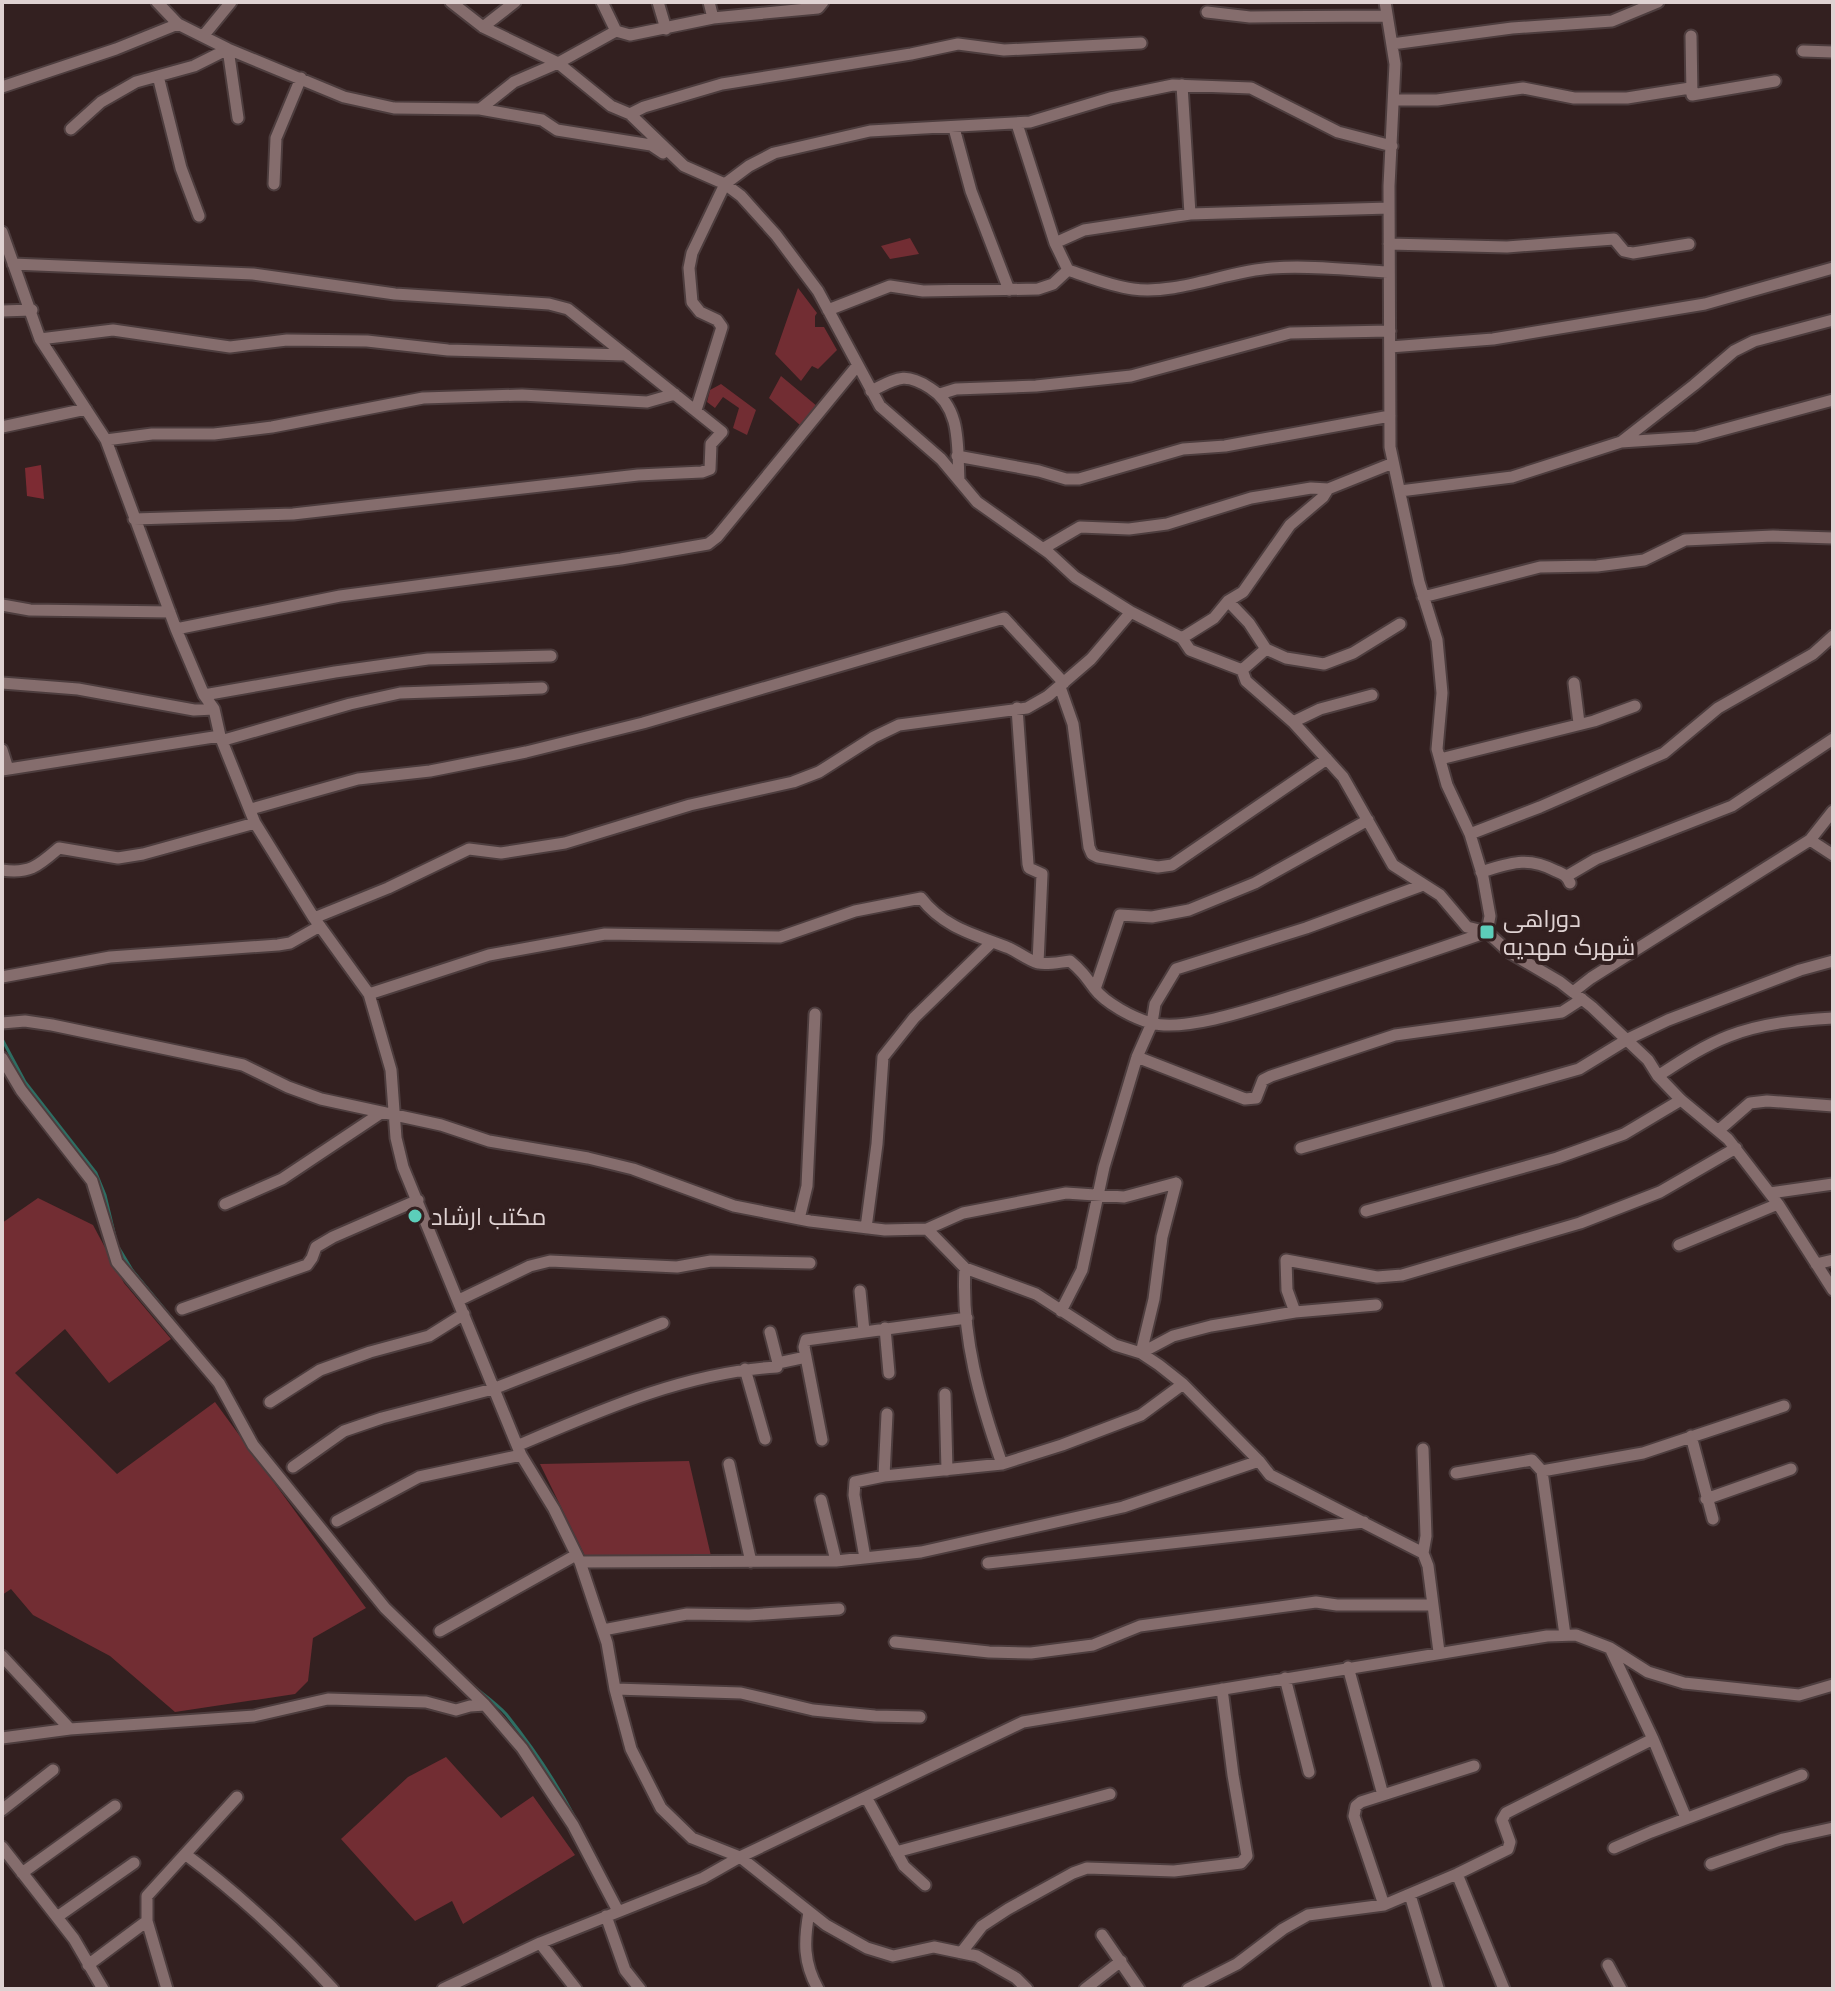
<svg xmlns="http://www.w3.org/2000/svg" width="1835" height="1991" viewBox="0 0 1835 1991" font-family="Mulish,Cairo,sans-serif">
  <style>
    .green { fill: #722d33 }
    .forest { fill: #7d2b33 }
    .lines { fill: none; stroke-linecap: round; stroke-linejoin: round }
    .stream { stroke: #2e6e63; stroke-width: 3 }
    .minor-casing { stroke: #4d3d3e; stroke-width: 15 }
    .minor { stroke: #856d6d; stroke-width: 11 }
    .poi-dot { fill: #5cceba; stroke: #332020; stroke-width: 3 }
    .labels { text-anchor: middle; dominant-baseline: central; stroke-width: 8; stroke-linejoin: round; paint-order: stroke }
    .poi-label { font-size: 24px; fill: #dfd2d2; stroke: #332020; text-anchor: start }
  </style>
  <rect width="100%" height="100%" fill="#332020"/>
  <path class="green" d="M910,238L919,254L890,259L881,246Z
    M798,288L817,313L815,316V327H824L837,350L818,369L812,366L801,381L775,354Z
    M781,376L818,407L800,425L769,398Z
    M721,384L756,410L747,435L733,428L739,408L723,397L715,408L707,402L710,390Z
    M38,1198L93,1225L124,1283L171,1339L109,1383L65,1329L15,1373L117,1474L215,1402L366,1608L313,1638L308,1681L295,1694L175,1712L110,1656L33,1615L11,1589L2,1595V1223Z
    M689,1461L711,1556L586,1558L540,1464Z
    M446,1757L501,1818L533,1796L575,1855L463,1924L452,1901L415,1921L341,1839L408,1777Z"/>
  <path class="forest" d="M41,465L44,499L27,496L25,468Z"/>
  <g class="lines">
    <path class="stream" d="M2,1039L25,1082L96,1173L105,1195L117,1245L132,1270L175,1322
      M384,1599L399,1614
      M473,1686C484,1695 497,1704 506,1714C530,1744 557,1784 575,1818"/>
    <defs>
      <path id="minor" d="M157,2L178,24L228,49L344,97L394,108L480,109L542,120L557,130L651,145L663,153
        M451,2L483,27L558,63L611,106L630,114L684,166L725,184L741,196L776,235L818,291L880,406L941,459L977,502L1049,553L1075,577L1131,612L1182,638L1190,650L1242,670L1246,681L1293,722L1343,777L1393,865L1440,895L1467,927L1487,932L1509,952L1560,982L1592,1007L1648,1060L1658,1076L1681,1100L1728,1139L1778,1204L1833,1290
        M602,2L616,31
        M658,2L666,29
        M709,2L713,18
        M1207,12L1250,17L1387,16
        M483,27L515,2
        M204,35L231,2
        M1691,36L1692,95L1775,81
        M1392,44L1512,28L1612,21L1658,2
        M1803,51L1833,52
        M158,76L181,168L199,216
        M1182,85L1190,214
        M2,87L116,49L178,24
        M1394,100H1437L1523,88L1574,98H1627L1690,88
        M480,109L514,82L558,63L616,31L630,35L713,18L818,8L823,2
        M630,114L644,107L722,84L911,54L958,44L1004,50L1141,43
        M1017,124L1055,243L1068,270C1089,277 1110,286 1133,289C1177,295 1227,271 1272,268C1310,265 1350,270 1388,272
        M954,128L971,191L1009,290
        M71,129L101,102L136,82L194,66L228,49L238,118
        M274,184L276,138L301,78
        M2,232L40,339L106,440L176,629L204,695L214,709L220,736L255,823L314,918L369,994L391,1070L396,1138L403,1167L521,1455L554,1509L580,1562L607,1643L615,1689L631,1749L661,1808L692,1838L740,1857L826,1925L867,1948L893,1956L934,1947L977,1956L1016,1978L1027,1989
        M1055,243L1084,230L1190,214L1389,208
        M1389,244L1507,247L1614,239L1624,251L1633,253L1689,244
        M13,264L253,274L395,294L549,304L568,309L722,432L711,444L710,469L702,472L638,475L293,514L134,519
        M828,310L890,286L923,291L1038,289L1053,284L1068,270
        M2,311L32,310
        M40,339L113,330L230,347L287,340L367,341L448,350L626,355
        M1390,347L1493,339L1705,304L1833,268
        M871,391C896,379 904,371 930,388C962,408 957,447 959,480
        M940,394L956,389L1036,386L1131,376L1290,333L1390,331
        M696,410L722,327L717,320L700,312L692,302L689,268L692,253L725,184L749,166L774,153L870,131L1030,122L1110,98L1173,85L1251,88L1338,132L1392,146
        M2,427L86,409
        M106,440L152,434H214L272,427L423,398L522,395L647,402L675,394
        M1621,442L1694,385L1734,351L1754,341L1833,320
        M957,456L1039,471L1066,479H1079L1183,449L1225,446L1390,416
        M1400,491L1512,477L1621,442L1696,437L1833,400
        M1044,548L1080,527L1129,529L1167,524L1251,498L1311,488L1328,489L1393,463
        M1423,597L1540,567L1597,566L1644,560L1685,540L1773,536L1833,538
        M1228,601L1249,623L1266,649L1286,658L1324,664L1353,653L1400,624
        M2,605L30,610L170,612
        M176,629L340,596L621,559L708,544L717,537L857,366
        M1182,638L1214,618L1228,601L1243,592L1290,525L1323,497L1328,489
        M1242,670L1266,649
        M2,683L78,689L194,710L214,709
        M1574,683L1579,723
        M1060,687L1073,724L1089,847L1092,854L1098,857L1158,867L1172,865L1327,759
        M204,695L335,672L428,659L551,656
        M1017,708L1028,864L1029,868L1042,874L1038,963
        M1293,722L1320,709L1372,695
        M224,740L350,704L400,693L542,688
        M2,750L8,769
        M1440,759L1594,721L1635,706
        M2,770L220,736
        M251,809L358,779L430,771L526,752L643,723L1004,618L1064,683
        M1470,834L1540,807L1664,753L1718,708L1813,654L1833,636
        M1810,840L1833,855
        M2,870C30,874 38,866 59,848L118,858L143,854L255,823
        M1481,872C1511,863 1527,856 1556,871C1564,874 1567,876 1570,883
        M1567,876L1596,859L1732,806L1833,739
        M314,918L388,888L469,849L501,853L565,843L690,805L793,782L819,772L874,737L899,725L1027,708L1048,696L1091,659L1131,612
        M2,977L110,957L278,945L290,943L320,926
        M1095,989L1120,915L1152,917L1189,910L1255,883L1368,820
        M1573,992L1591,978L1810,840L1833,811
        M369,994L489,955L605,934L780,937L855,911L921,898C944,928 976,935 1009,948C1018,952 1028,960 1038,963C1047,965 1060,962 1070,961C1081,970 1086,977 1094,988C1105,1003 1133,1018 1151,1023C1187,1033 1264,1005 1300,994C1363,974 1425,954 1487,932L1490,916L1483,877L1470,834L1447,785L1437,749L1442,693L1437,640L1419,582L1390,447L1389,186L1395,64L1385,2
        M2,1023L25,1021L52,1025L243,1065L288,1087L321,1099L441,1125L489,1141L588,1158L633,1169L734,1206L810,1221L885,1230L927,1229L963,1213L1066,1193L1124,1197L1176,1183
        M1137,1057L1245,1099L1256,1098L1263,1080L1271,1076L1395,1035L1562,1012L1582,999
        M2,1058L21,1090L92,1181L117,1262L219,1383L253,1445L385,1608L485,1705L522,1748L573,1825L618,1911
        M1658,1076C1681,1061 1703,1046 1729,1036C1762,1023 1798,1020 1833,1018
        M1719,1130L1750,1103L1767,1101L1833,1106
        M1301,1148L1579,1069L1628,1039L1668,1020L1800,970L1833,961
        M1770,1193L1833,1184
        M225,1204L282,1179L381,1113
        M1366,1211L1557,1158L1624,1134L1681,1100
        M799,1219L807,1186L815,1014
        M866,1228L877,1144L883,1057L914,1018L991,943
        M927,1229L965,1268L1036,1294L1115,1345L1141,1353L1159,1365L1183,1384L1259,1461L1270,1475L1423,1553L1428,1566L1439,1652
        M1679,1245L1778,1204
        M1816,1264L1833,1260
        M965,1268C961,1336 980,1401 1002,1464
        M860,1291L864,1331
        M459,1300L530,1266L550,1261L677,1267L711,1261L810,1263
        M182,1309L307,1265L312,1258L316,1247L333,1237L418,1200
        M1061,1311L1082,1270L1104,1167L1137,1057L1152,1023L1155,1004L1176,969L1306,928L1423,885
        M1295,1312L1287,1290L1286,1260L1377,1277L1402,1275L1580,1223L1660,1192L1736,1148
        M885,1328L889,1373
        M1141,1353L1173,1336L1211,1326L1295,1312L1376,1305
        M1141,1353L1154,1299L1162,1237L1176,1183
        M778,1363L806,1357
        M745,1369L765,1439
        M945,1394L947,1470
        M270,1402L320,1370L370,1352L429,1336L464,1314
        M1691,1436L1713,1519
        M822,1440L804,1347L806,1340L967,1318
        M519,1445C601,1410 687,1372 777,1367L778,1363L770,1332
        M1423,1449L1426,1536L1423,1553
        M729,1464L751,1562
        M293,1467L344,1431L382,1418L493,1389L663,1323
        M1542,1471L1643,1453L1784,1406
        M1456,1473L1532,1460L1542,1471L1565,1635
        M884,1476L887,1414
        M1706,1499L1791,1469
        M821,1500L836,1561
        M337,1521L419,1477L521,1455
        M865,1558L854,1495L855,1482L884,1476L1002,1464L1062,1445L1141,1415L1183,1384
        M580,1562L836,1561L921,1552L1123,1507L1259,1461
        M988,1563L1364,1522
        M603,1630L687,1614L749,1615L839,1609
        M440,1631L576,1555
        M895,1642L989,1652L1031,1653L1093,1645L1140,1626L1316,1602L1337,1605H1432
        M1610,1648L1653,1739L1686,1818
        M2,1656L70,1729
        M1348,1667L1383,1795
        M1285,1678L1309,1772
        M615,1689L741,1693L813,1710L875,1716L920,1717
        M2,1738L70,1729L254,1716L328,1699L426,1702L456,1710L470,1706L485,1705
        M866,1797L904,1866L925,1885
        M2,1810L53,1770
        M2,1847L74,1939L103,1989
        M1614,1848L1651,1832L1802,1775
        M896,1852L1110,1794
        M185,1854C239,1894 288,1940 333,1989
        M1711,1864L1783,1839L1833,1828
        M22,1873L115,1806
        M1457,1874L1504,1989
        M1410,1895L1438,1988
        M1384,1905L1354,1816L1356,1806L1361,1802L1474,1766
        M809,1912C804,1941 803,1962 818,1989
        M606,1916L625,1970L640,1989
        M57,1917L134,1863
        M1102,1935L1139,1989
        M540,1943L576,1989
        M961,1953L982,1926L1008,1909L1073,1873L1087,1868L1174,1871L1241,1863L1247,1856L1233,1775L1222,1689
        M88,1965L147,1921
        M1608,1965L1621,1989
        M167,1989L147,1921V1896L237,1797
        M443,1989L540,1943L703,1878L740,1857L1023,1722L1547,1636L1576,1635L1610,1648L1648,1672L1684,1683L1799,1695L1833,1685
        M1085,1989L1121,1961
        M1188,1989L1237,1964L1283,1929L1308,1915L1384,1905L1457,1874L1508,1849L1510,1842L1502,1820L1506,1813L1653,1739"/>
    </defs>
    <use href="#minor" class="minor-casing"/>
    <use href="#minor" class="minor"/>
  </g>
  <g class="poi-dot">
    <rect x="1479" y="924" width="16" height="16" rx="4"/>
    <circle cx="415" cy="1216" r="8"/>
  </g>
  <g class="labels">
    <g class="poi-label">
      <text x="1503" y="918">دوراهی<tspan x="1503" dy="28">شهرک مهدیه</tspan></text>
      <text x="431" y="1216">مکتب ارشاد</text>
    </g>
  </g>
  <rect width="1835" height="1991" fill="none" stroke="#dfd2d2" stroke-width="8"/>
</svg>
